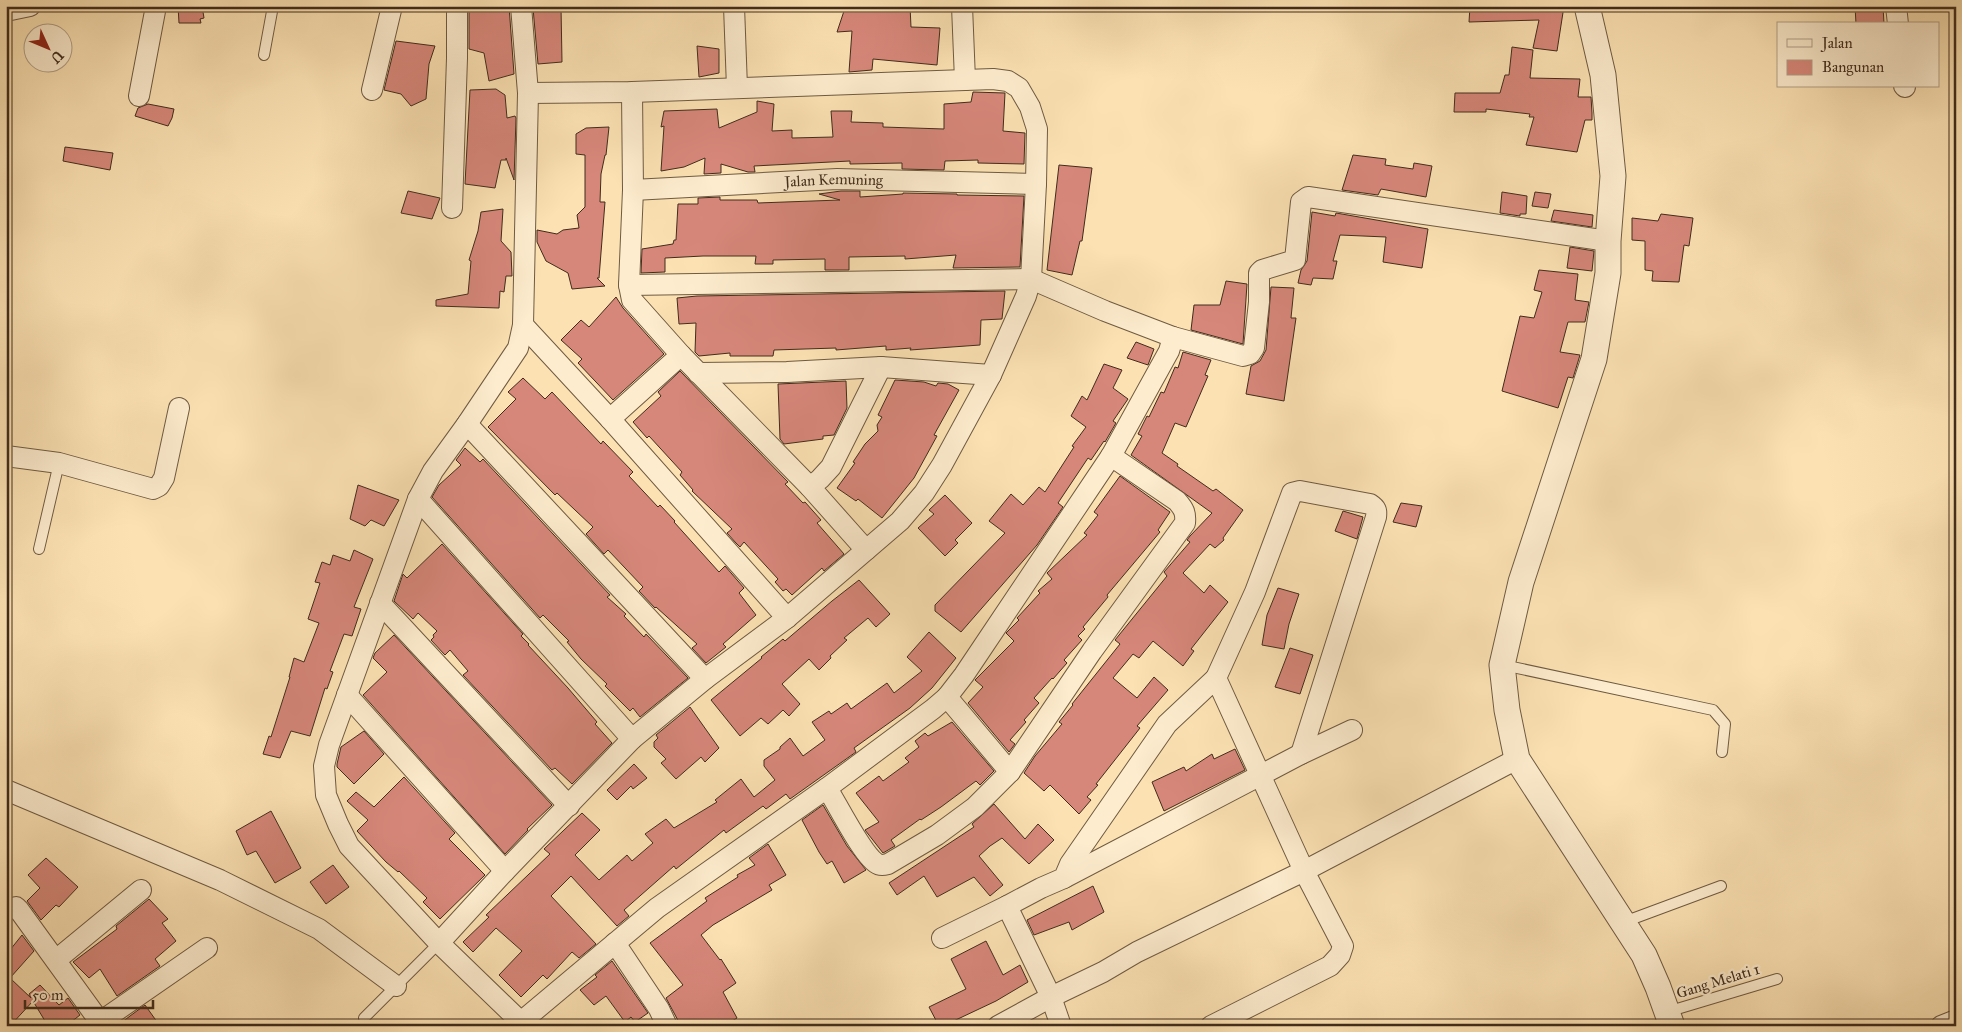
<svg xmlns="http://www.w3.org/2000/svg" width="1962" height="1032" viewBox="0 0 1962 1032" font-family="'IM FELL Great Primer',serif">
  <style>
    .building { fill: #d7877a; stroke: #402c1c }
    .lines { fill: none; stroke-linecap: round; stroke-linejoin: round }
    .service-casing { stroke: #6f5a42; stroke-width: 12 }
    .minor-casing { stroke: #6f5a42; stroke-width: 22 }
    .tertiary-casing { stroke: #6f5a42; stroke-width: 27 }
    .service { stroke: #fdecce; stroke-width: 10 }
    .minor { stroke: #fdecce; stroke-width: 20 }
    .tertiary { stroke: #fdecce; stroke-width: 25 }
    .labels { text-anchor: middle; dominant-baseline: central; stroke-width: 4.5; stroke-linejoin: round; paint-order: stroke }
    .street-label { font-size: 15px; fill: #402c1c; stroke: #fdecce }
  </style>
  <rect width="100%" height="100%" fill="#fce2b3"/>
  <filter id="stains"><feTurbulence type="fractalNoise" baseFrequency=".004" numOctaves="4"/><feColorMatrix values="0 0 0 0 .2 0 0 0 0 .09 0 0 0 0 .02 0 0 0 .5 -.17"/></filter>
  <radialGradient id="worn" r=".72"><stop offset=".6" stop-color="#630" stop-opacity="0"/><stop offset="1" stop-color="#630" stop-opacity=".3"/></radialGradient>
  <path class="building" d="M178,6H202L204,18L200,19L201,23H179Z
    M469,6H509L514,74L489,81L484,53L469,49Z
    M883,6H910L911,27L940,28L937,65L873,59L872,70L849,72L852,31L837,32L845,8Z
    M1470,6H1564L1557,51L1533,48L1539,20L1469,22Z
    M1855,6H1883L1884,24H1856Z
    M561,7L562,62L538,64L533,8Z
    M396,41L435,46L429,64L426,99L411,106L401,94L384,90Z
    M697,46L719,49V73L699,77Z
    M1512,47L1533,50L1530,78L1580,79L1578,97H1591L1592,113V120H1585L1577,152L1526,145L1534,117H1529L1530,114L1486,109V112H1454L1455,93H1500L1505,75H1509Z
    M496,89L505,95L507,118L515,116L516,118L514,180L506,158V160H501L495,188L465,184L470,90Z
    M973,92L1005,93L1003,131L1025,133L1024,164L978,163V160L945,161L944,170L902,169V163L850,164V161L754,166L755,172H748L721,164V173L704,174L705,158L684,167L661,171L664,126L661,127L664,111L717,109L719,128L757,112V101L774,104L772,131L792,130V138L833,137L831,111H852L851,122L883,123V127L944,129V104L971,102Z
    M148,104L174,109L172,118L168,126L135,116L138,108Z
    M609,127L606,155H605L601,174L600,202H605L599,278H597L605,286L572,289L568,273L546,261L537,242V230L557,234L563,230L579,228L577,215L585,207V155L576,154V134L586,128Z
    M65,147L113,153L110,170L63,161Z
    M1353,155L1386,159L1385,165L1413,169L1414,163L1432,166L1426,197L1381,189L1378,195L1342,190Z
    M1059,165L1092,168L1082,241H1080L1072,275L1047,270Z
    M408,191L440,198L432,219L401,213Z
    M841,191H860V197L903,194V193L957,194V195L1024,196L1020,267L953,268L956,255L905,259V256L849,257V270H825V259L773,260V264H755L756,256H703L665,258V272L641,273L642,249L673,244L674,240H676L678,204H698V198L720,197V200H757L758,203L840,200L819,194Z
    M1502,192L1527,196L1526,214H1520V216L1500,213Z
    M1535,192L1551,194L1548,208L1532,206Z
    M503,209L501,241L511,252L512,276H506L504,292L500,291L499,308L436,306V300L468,294L471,261L469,260L478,231L481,212Z
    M1554,210L1593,215L1592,227L1551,221Z
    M1312,212L1335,216L1336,213L1428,229L1422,268L1383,262L1386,237L1340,235L1333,261H1337L1333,279L1313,278L1311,285L1298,283L1301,270L1307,261Z
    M1661,214L1693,218L1689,246L1684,245L1679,282L1652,281L1653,271L1645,270V241L1632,240V218L1658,221Z
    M1570,247L1594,251L1592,271L1567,268Z
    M1539,270L1578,274L1575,300L1589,302L1585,322H1568L1560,352L1580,355L1573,378L1568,377L1558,408L1502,391L1520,316L1534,318L1542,292L1534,290Z
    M1226,281L1247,284L1243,344L1191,330L1194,305H1220Z
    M1271,287L1294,288L1291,318H1296L1284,401L1246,394L1251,366L1260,361L1266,350Z
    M1005,291L1002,319L981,320L980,345L910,350L911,348L886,350V346L836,350V348L774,350L773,356H730V353L699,356L695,352L696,323L679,324L677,298L697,296Z
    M616,297L623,308L664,354L613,400L578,363L582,359L561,340L581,320L589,327Z
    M1136,342L1154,349L1148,365L1127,358Z
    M1183,352L1211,360L1205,375L1208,376L1186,427L1175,423L1162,453L1178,464L1177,466L1213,491L1216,489L1243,510L1223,538L1224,540L1215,548L1210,544L1183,573L1204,593L1210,585L1228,602L1191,649L1194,651L1183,666L1153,641L1139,658L1133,654L1113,678L1137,698L1154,677L1168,690L1137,726L1140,728L1096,784L1098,785L1087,797L1091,800L1079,814L1050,785L1044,791L1024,773L1035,756L1062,724L1059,722L1073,705L1072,704L1120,644L1115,640L1167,576L1164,572L1190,542L1187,540L1190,536L1212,513L1131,455L1142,436L1138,434L1147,416L1149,417L1161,392L1164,393L1175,367L1178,368Z
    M1104,364L1122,370L1113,388L1128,399L1113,421L1116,423L1105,442L1104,441L1091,460L1088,458L1058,503L1063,507L1037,545L961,632L935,611V605L1005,533L989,521L1011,494L1023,505L1039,487L1045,492L1074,447L1072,446L1086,427L1071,416L1082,396L1087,400Z
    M680,371L788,482L785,484L803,503L805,502L821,520L817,523L844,554L824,571L822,568L792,595L786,589L783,591L775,582L778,579L744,542L740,547L736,543L727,533L732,529L692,491L693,490L680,475L682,472L649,436L647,438L633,422L661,396L658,392Z
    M523,378L545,399L552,392L601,444L603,441L633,472L629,476L658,507L660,505L675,521L674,522L719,572L725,566L744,588L739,593L756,615L723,644L726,647L706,663L692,648L697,644L656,607L655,608L639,591L643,587L608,550L604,554L586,534L593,527L557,493L555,495L488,427L516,399L508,392Z
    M895,380L924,382L936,386L938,383L948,384L959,390L934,435L937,436L914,478L882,518L858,499L856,501L837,488L855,463L853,462L865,444L878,431L877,425L882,417L878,415Z
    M846,381L847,408L834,435L823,436V439L784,444L780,439L778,384Z
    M465,448L480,462L483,459L610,595L607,597L626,614L624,616L644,637L646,634L688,678L640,717L633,708L630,711L605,686L607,684L581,659L567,642L569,641L543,615L540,618L432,497L439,485L461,465L456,460Z
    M1120,476L1170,512L1158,530L1160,532L1107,595L1108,597L1083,627L1085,629L1078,636L1082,640L1064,660L1067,663L1053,679L1052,678L1034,698L1039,703L1024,720L1026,722L1010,740L1015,744L1009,752L968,703L983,687L975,680L1014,641L1006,633L1019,620L1017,618L1040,593L1038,591L1052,579L1047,573L1087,535L1084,533L1098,515L1094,512Z
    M358,485L399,500L384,526L371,520L365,526L350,519Z
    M945,495L972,523L955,540L958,543L945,556L918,528L934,514L929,510Z
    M1401,503L1422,506L1416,527L1393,522Z
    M1343,511L1363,517L1357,539L1335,531Z
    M442,544L523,634L521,636L529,644L528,645L568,688L597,722L595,724L612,743L572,784L555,768L552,770L463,675L468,671L450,650L445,655L431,640L434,637L433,635L437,631L418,613L413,619L394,601L403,574L407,578Z
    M354,550L373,559L354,607L361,609L352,636L344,634L330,671L333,672L327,689L325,688L310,736L291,731L280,758L263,754L269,736L271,737L290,677H289L294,658L304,662L319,623L308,619L320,583L315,582L322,562L330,565L333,555L350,561Z
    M859,580L890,614L876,627L868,618L844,638L847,640L830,656L831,658L819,670L809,659L782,684L800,704L789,716L783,710L768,724L761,718L740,736L711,700L762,658L761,657L783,639L785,641L832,601Z
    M1278,588L1299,594L1289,624L1284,649L1262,645L1267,615Z
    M929,632L956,658L932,688L910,708L854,748L856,752L790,799L786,794L766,809L763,806L726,833L724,830L676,869L674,866L624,910L629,916L617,926L571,876L551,896L596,944L579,958L572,952L547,979L543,975L521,997L499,975L522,951L496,928L473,952L463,942L489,917L486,915L550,854L544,849L582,813L600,830L575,855L599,880L627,855L632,861L653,843L645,834L666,819L674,828L717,802L715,800L741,779L754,797L775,780L764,766V760L780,749V747L790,738L803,756L825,740L812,722L829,711L831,714L847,703L851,709L887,683L894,693L922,671L907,657Z
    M394,635L552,805L527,829L528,830L505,854L363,695L387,672L373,658L375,653Z
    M1290,648L1313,655L1300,694L1275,687Z
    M690,707L719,748L705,762L701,757L676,779L661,763L666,759L654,747V742L658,738L656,735Z
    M952,722L994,771L980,785L976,781L941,807L921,820L920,819L891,840L895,846L883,853L865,830L879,822L856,793L879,776L883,781L909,762L905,758L919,747L915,741L925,733L928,736Z
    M364,731L384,754L354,784L337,767V764L341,747Z
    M1235,749L1245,770L1164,811L1152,782L1184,767L1186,771L1212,754L1214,759Z
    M634,764L647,778L633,789L631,786L617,800L607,790Z
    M404,777L455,833L449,839L485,875L440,919L423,902L427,898L399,871L398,872L386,862L357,831L368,820L347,801L356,792L374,807Z
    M994,804L1025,839L1038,824L1054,840L1029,864L1002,838L990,846L979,856L1003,885L990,896L974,877L937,897L924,876L897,895L889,883L974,827L972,824Z
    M823,805L847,846L866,870L844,883L832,861L827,864L819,852L802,820Z
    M271,811L301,868L275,883L256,851L247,855L236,831Z
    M768,844L786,875L769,885L772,890L713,925L701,935L720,960L721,959L736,983L723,992L737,1018L724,1026H681L666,998L683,985L650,943L707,901L705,898L738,877L737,875L755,865L749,858Z
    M46,858L78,887L59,907L56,905L41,920L27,901L40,888L28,875Z
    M333,865L349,887L326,904L310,882Z
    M1093,886L1104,912L1072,930L1069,922L1034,935L1027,920Z
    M149,899L168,919L162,923L176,941L155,959L160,966L117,996L100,969L89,978L73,962L117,929L116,926Z
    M22,935L34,951L10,978L31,998L29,994L40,985L59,1005L68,998L80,1015L66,1026H48L33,1001L10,1026H6V955Z
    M986,941L1003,975L1020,965L1028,982L996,1001L943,1026H939L929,1007L966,989L951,959Z
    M612,961L648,1013L635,1022L631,1017L625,1022L606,996L594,1005L580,990L597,977L595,975Z
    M145,1005L160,1026H117L130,1016Z"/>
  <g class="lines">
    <defs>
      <path id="service" d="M264,55L273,6
        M39,549L59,463
        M1503,665L1713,710L1725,724L1722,752
        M1624,922L1721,886
        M1667,1012L1777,979
        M364,1018L439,943"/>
      <g id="minor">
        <path d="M521,6L528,93L523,325L518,348L467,424L433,471L418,499L329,745L324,766L326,795L338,824L349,846L439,943L525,1026"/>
        <path d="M734,6L737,88"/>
        <path d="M962,6L965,80"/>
        <path d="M1896,6L1898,24"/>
        <path d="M6,11L30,6"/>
        <path d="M1904,86L1905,87"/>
        <path d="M372,90L392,6"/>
        <path d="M632,92L633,190L629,285L632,300L681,355L810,487L866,550"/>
        <path d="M139,96L156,6"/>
        <path id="s1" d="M633,190L837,179L1036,184"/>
        <path d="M452,208L457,58V6"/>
        <path d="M523,325L610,419L787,618"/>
        <path d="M1173,337L1243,356L1250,354L1254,348L1259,302V273L1262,270L1295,260L1301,202L1308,197L1608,241"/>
        <path d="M698,373L787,372L881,367L991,375"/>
        <path d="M610,419L681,355"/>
        <path d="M467,424L705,679"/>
        <path d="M6,456L59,463L153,489L159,486L164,478L179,408"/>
        <path d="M810,487L820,479L831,467L881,367"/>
        <path d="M418,499L632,739"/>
        <path d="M380,603L569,806"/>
        <path d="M1216,678L1255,592L1292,493L1300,491L1370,504C1376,508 1377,510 1376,517L1301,754"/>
        <path d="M347,695L505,871"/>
        <path d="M947,697L1010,772"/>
        <path d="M827,788C837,804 862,854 876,863C880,866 884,865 888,864L937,835L975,807L1010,772L1092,651L1185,523C1186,513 1184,509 1177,501L1111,456"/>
        <path d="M6,790L220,880L319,929L396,986"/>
        <path d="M1064,878L1301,754L1352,730"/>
        <path d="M6,910L16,907L19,910L103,1026"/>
        <path d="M942,938L1007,906"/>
        <path d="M439,943L505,871L632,739L705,679L787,618L900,521L924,493L942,465L991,375L1026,296L1031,279L1036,184L1037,129L1030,107L1019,88L1008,81L993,79L632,92L528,93"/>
        <path d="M615,943L659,1009L667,1026"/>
        <path d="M56,960L141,890"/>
        <path d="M100,1022L207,948"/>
        <path d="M521,1022L657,908L827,788L933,709L947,697L964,675L1111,456L1169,351L1173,337L1105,311L1031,279L629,285"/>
        <path d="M998,1026L1051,997L1103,972L1137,952L1304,871L1517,759"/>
        <path d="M1061,1026L1051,997L1007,906L1041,888L1064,878L1070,864L1167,724L1216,678L1304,871L1343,946L1340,955L1330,966L1211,1026"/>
        <path d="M1941,1026L1956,1020"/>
      </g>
      <path id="tertiary" d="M1587,6L1603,75L1613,176L1608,241V273L1594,359L1521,582L1502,665L1507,710L1517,759L1644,955L1658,987L1672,1026"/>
    </defs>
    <use href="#service" class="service-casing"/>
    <use href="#minor" class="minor-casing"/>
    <use href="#tertiary" class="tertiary-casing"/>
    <use href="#service" class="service"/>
    <use href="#minor" class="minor"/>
    <use href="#tertiary" class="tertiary"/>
  </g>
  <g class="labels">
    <g class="street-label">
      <text stroke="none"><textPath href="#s1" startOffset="201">Jalan Kemuning</textPath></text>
      <text transform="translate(1718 981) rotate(-17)">Gang Melati 1</text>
    </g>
  </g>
  <rect width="1962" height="1032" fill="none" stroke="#fce2b3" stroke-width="25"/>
  <rect x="8" y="8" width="1947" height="1017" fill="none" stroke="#402c1c" stroke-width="2.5"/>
  <rect x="12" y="12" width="1937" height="1007" fill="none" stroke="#402c1c"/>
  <rect x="1777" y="22" width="162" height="65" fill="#fdecce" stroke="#b19f87"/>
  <rect x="1787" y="39" width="25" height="8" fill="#fdecce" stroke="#b19f87"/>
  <text x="1822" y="48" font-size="15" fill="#402c1c">Jalan</text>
  <rect x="1787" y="60" width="25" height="15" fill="#d7877a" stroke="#b19f87"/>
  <text x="1822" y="72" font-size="15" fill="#402c1c">Bangunan</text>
  <g transform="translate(48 48) rotate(134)"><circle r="24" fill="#fdecce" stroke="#b19f87"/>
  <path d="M0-4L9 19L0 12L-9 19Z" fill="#8f2418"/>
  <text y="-8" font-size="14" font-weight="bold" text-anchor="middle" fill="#402c1c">U</text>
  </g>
  <path d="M25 1000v8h128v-8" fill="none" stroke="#402c1c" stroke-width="2.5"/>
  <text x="32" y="1000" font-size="15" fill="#402c1c" stroke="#fdecce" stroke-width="4" paint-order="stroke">50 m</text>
  <rect width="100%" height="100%" filter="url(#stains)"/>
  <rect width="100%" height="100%" fill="url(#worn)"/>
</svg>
